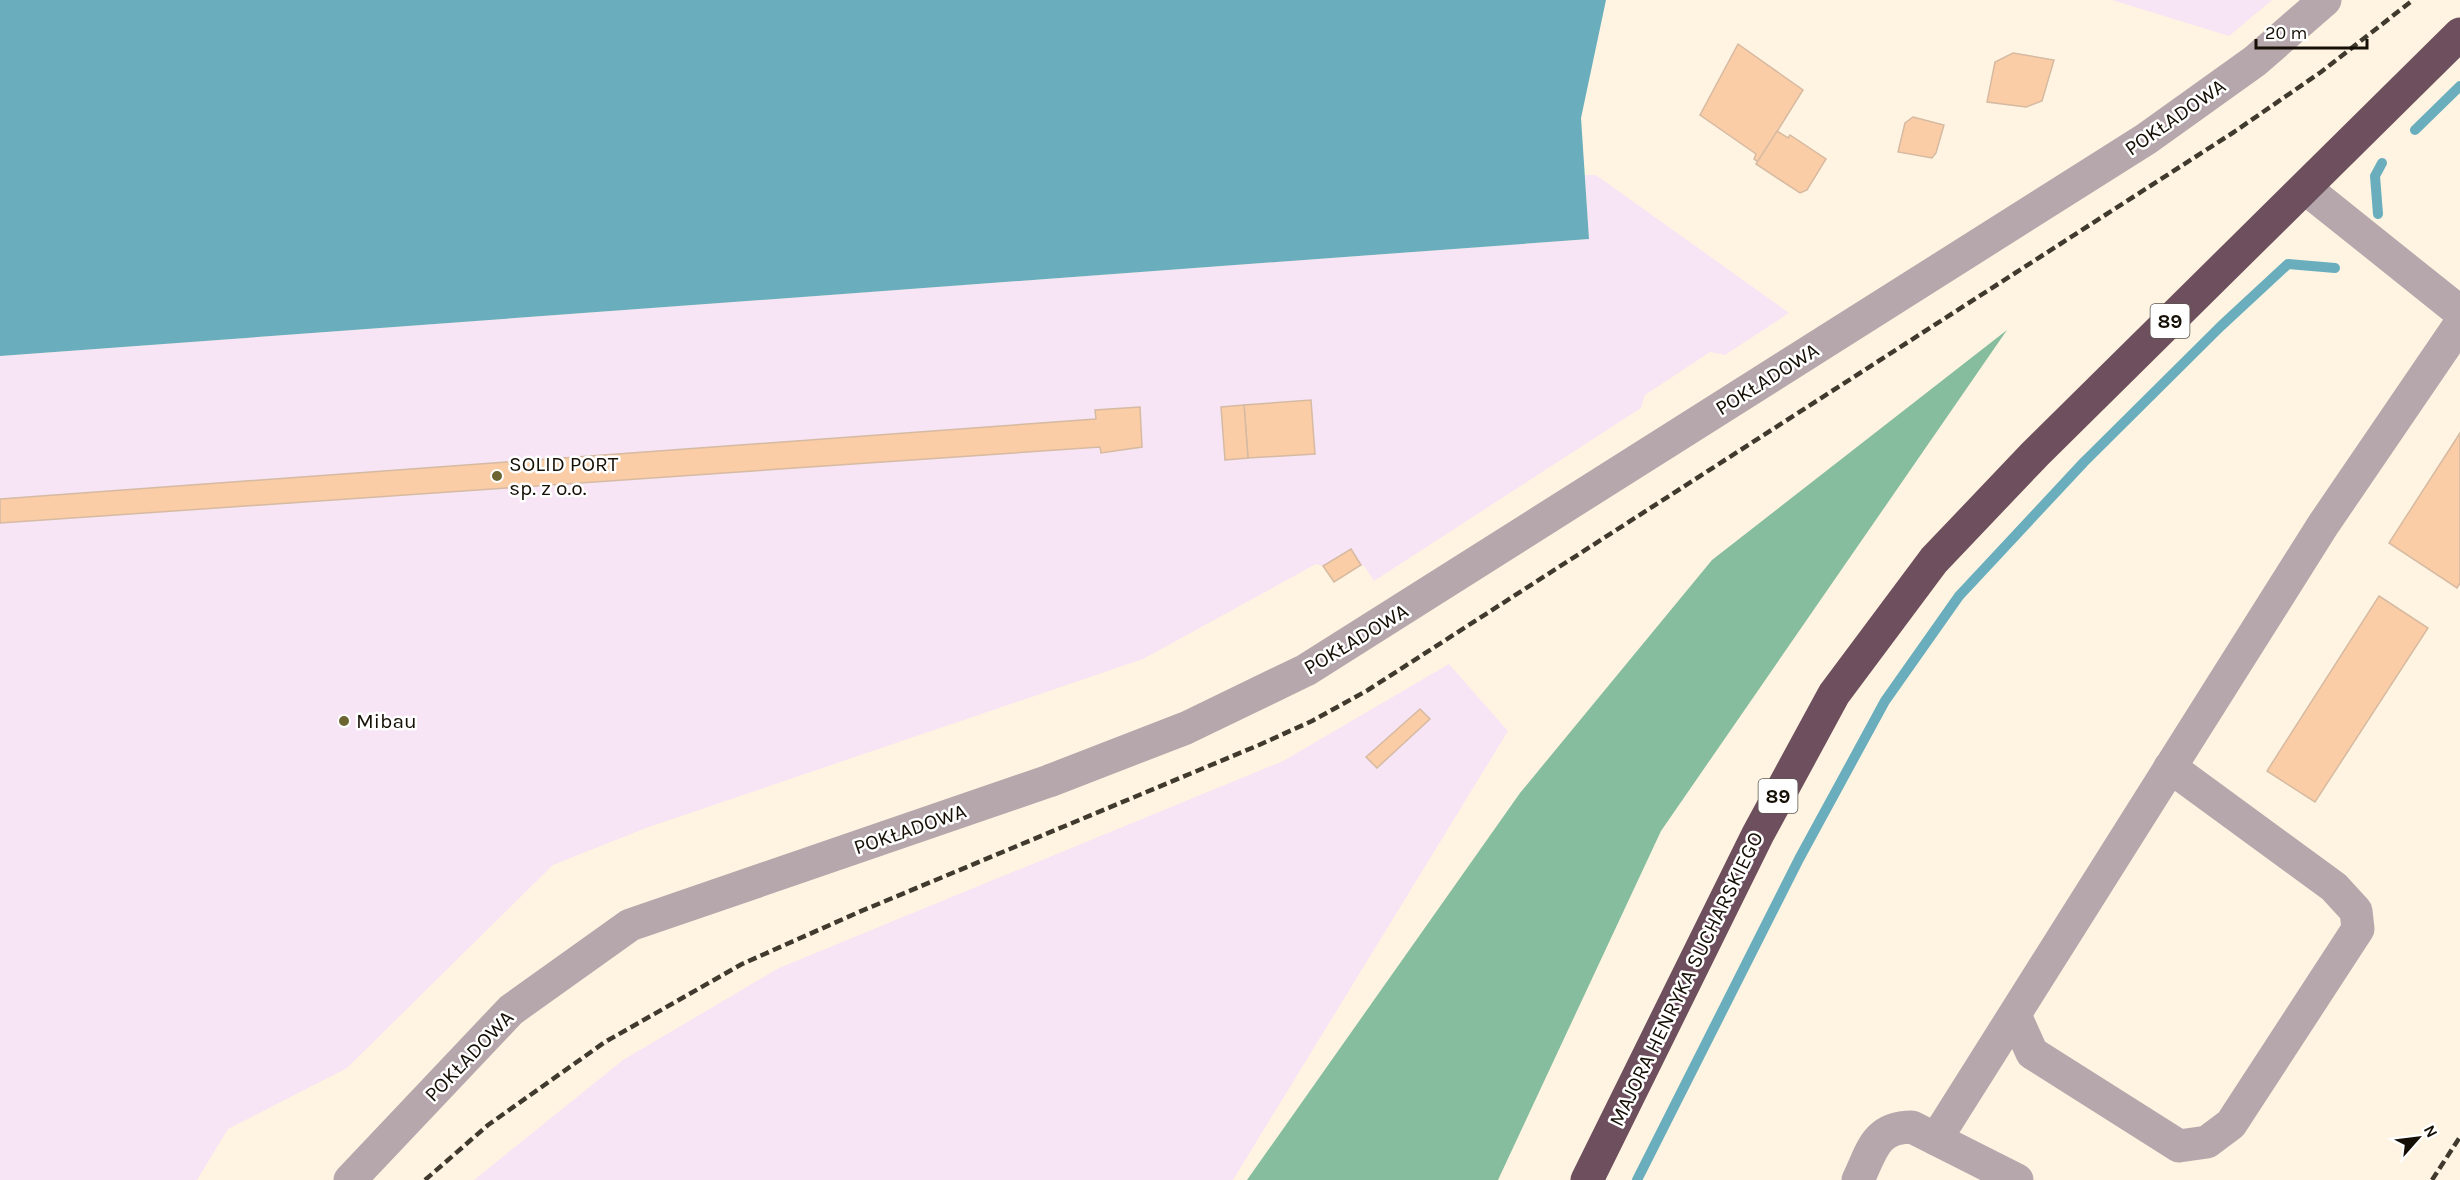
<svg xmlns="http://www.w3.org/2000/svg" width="2460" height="1180" font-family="Karla,sans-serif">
<rect width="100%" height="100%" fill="#fff4e1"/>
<g fill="#f7e4f5">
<path d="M 2112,0 L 2272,0 L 2229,36 Z"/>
<path d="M 1585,175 L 1596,175 L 1789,313 L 1725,355 L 1710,352 L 1645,395 L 1641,408 L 1374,581 L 1365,567 L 1361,565 L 1334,582 L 1323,566 L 1316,564 L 1143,659 L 646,828 L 553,865 L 347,1068 L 228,1129 L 197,1180 L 0,1180 L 0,356 L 1589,239 Z"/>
<path d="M 1449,664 L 1508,731 L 1233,1180 L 474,1180 L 623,1060 L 779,968 L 1283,761 Z"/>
</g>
<path fill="#86bd9f" d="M 2007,330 L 1661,831 L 1498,1180 L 1247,1180 L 1520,793 L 1712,560 Z"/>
<path fill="#6aaebe" d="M 0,0 L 1606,0 L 1581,118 L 1589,239 L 0,356 Z"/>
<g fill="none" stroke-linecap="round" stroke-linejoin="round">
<g stroke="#6aaebe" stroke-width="10">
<path d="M 2415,130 L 2460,86"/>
<path d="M 2378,214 L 2375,176 L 2382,163"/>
<path d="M 1637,1180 L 1799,859 L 1885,701 L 1959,596 L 2084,462 L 2221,326 L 2288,264 L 2335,268"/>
</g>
</g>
<g fill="#facda6" stroke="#d6baa2" stroke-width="1.5">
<path d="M 1738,44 L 1803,90 L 1758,162 L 1754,159 L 1756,154 L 1700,115 Z"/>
<path d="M 2013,53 L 2054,60 L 2042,101 L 2026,107 L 1987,102 L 1995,62 Z"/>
<path d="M 1913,117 L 1944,125 L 1936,153 L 1932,158 L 1898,152 L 1905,123 Z"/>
<path d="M 1777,131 L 1788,138 L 1790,135 L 1826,159 L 1807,190 L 1800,193 L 1756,164 Z"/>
<path d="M 1311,400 L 1315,454 L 1248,458 L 1244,405 Z"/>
<path d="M 1244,405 L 1248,458 L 1225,460 L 1221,407 Z"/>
<path d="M 1140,407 L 1142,447 L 1101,453 L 1100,447 L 0,523 L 0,499 L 1096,419 L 1095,410 Z"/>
<path d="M 2460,433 L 2460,583 L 2457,588 L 2389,543 Z"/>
<path d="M 1351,549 L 1361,565 L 1334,582 L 1323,566 Z"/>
<path d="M 2379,596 L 2428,628 L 2315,802 L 2267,771 Z"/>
<path d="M 1420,709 L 1430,719 L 1377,768 L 1366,757 Z"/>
</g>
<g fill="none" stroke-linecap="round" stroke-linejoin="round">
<g stroke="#b6a7ad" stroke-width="33">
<path d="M 2305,188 L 2460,312"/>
<path d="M 2015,1015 L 2032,1053 L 2179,1146 L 2207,1142 L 2231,1124 L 2358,929 L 2356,911 L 2334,887 L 2170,767"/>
<path d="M 1936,1139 L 2323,525 L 2460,324"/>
<path d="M 350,1180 L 511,1010 L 630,925 L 1049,781 L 1186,728 L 1306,670 L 2146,139 L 2255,61 L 2325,0"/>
<path d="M 1858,1180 C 1872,1151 1875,1127 1912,1127 L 2017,1180"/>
</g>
<path stroke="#6e4f5d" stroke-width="33" d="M 1587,1180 L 1758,834 L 1834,694 L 1934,560 L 2035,454 L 2460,34"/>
<g stroke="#40392d" stroke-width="4.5" stroke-dasharray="9 4.5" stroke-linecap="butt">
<path d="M 425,1180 L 488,1125 L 605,1042 L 742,964 L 859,912 L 1259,745 L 1312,721 L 1368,690 L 2234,132 L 2321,72 L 2413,0"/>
<path d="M 2432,1180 L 2460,1137"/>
</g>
</g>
<g fill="#6c6431" stroke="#fff" stroke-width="2">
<circle cx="497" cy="476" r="6"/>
<circle cx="344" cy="721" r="6"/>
</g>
<g text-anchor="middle" stroke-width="5" stroke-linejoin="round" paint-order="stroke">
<g fill="#fff" stroke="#5b5750" stroke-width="1.5">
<rect x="2150.5" y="304" width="39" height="34" rx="4.5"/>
<rect x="1758.5" y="779" width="39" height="34" rx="4.5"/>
</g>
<g font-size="20" font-weight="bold" fill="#150f05">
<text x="2170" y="328">89</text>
<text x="1778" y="803">89</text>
</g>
<g font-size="21" fill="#150f05" stroke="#fff">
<text transform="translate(2175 117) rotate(-35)" y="7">POKŁADOWA</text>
<text transform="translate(1767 379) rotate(-32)" y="7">POKŁADOWA</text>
<text transform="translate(1356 639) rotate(-31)" y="7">POKŁADOWA</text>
<text transform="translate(910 829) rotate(-19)" y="7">POKŁADOWA</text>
<text transform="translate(1686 979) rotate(-64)" y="7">MAJORA HENRYKA SUCHARSKIEGO</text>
<text transform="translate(469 1056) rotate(-46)" y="7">POKŁADOWA</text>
</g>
<g font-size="21" fill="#150f05" stroke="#fff" text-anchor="start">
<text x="509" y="471">SOLID PORT<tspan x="509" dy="24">sp. z o.o.</tspan></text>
<text x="356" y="728">Mibau</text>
</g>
</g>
<g transform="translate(2418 1138) rotate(62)" stroke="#ffffff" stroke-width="4.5" paint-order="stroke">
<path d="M0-4.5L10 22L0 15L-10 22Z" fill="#150f05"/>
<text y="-9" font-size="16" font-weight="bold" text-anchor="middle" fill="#150f05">N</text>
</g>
<path d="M2256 39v9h111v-9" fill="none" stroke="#150f05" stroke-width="3"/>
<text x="2265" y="39" font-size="18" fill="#150f05" stroke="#ffffff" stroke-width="4.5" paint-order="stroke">20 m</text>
</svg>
